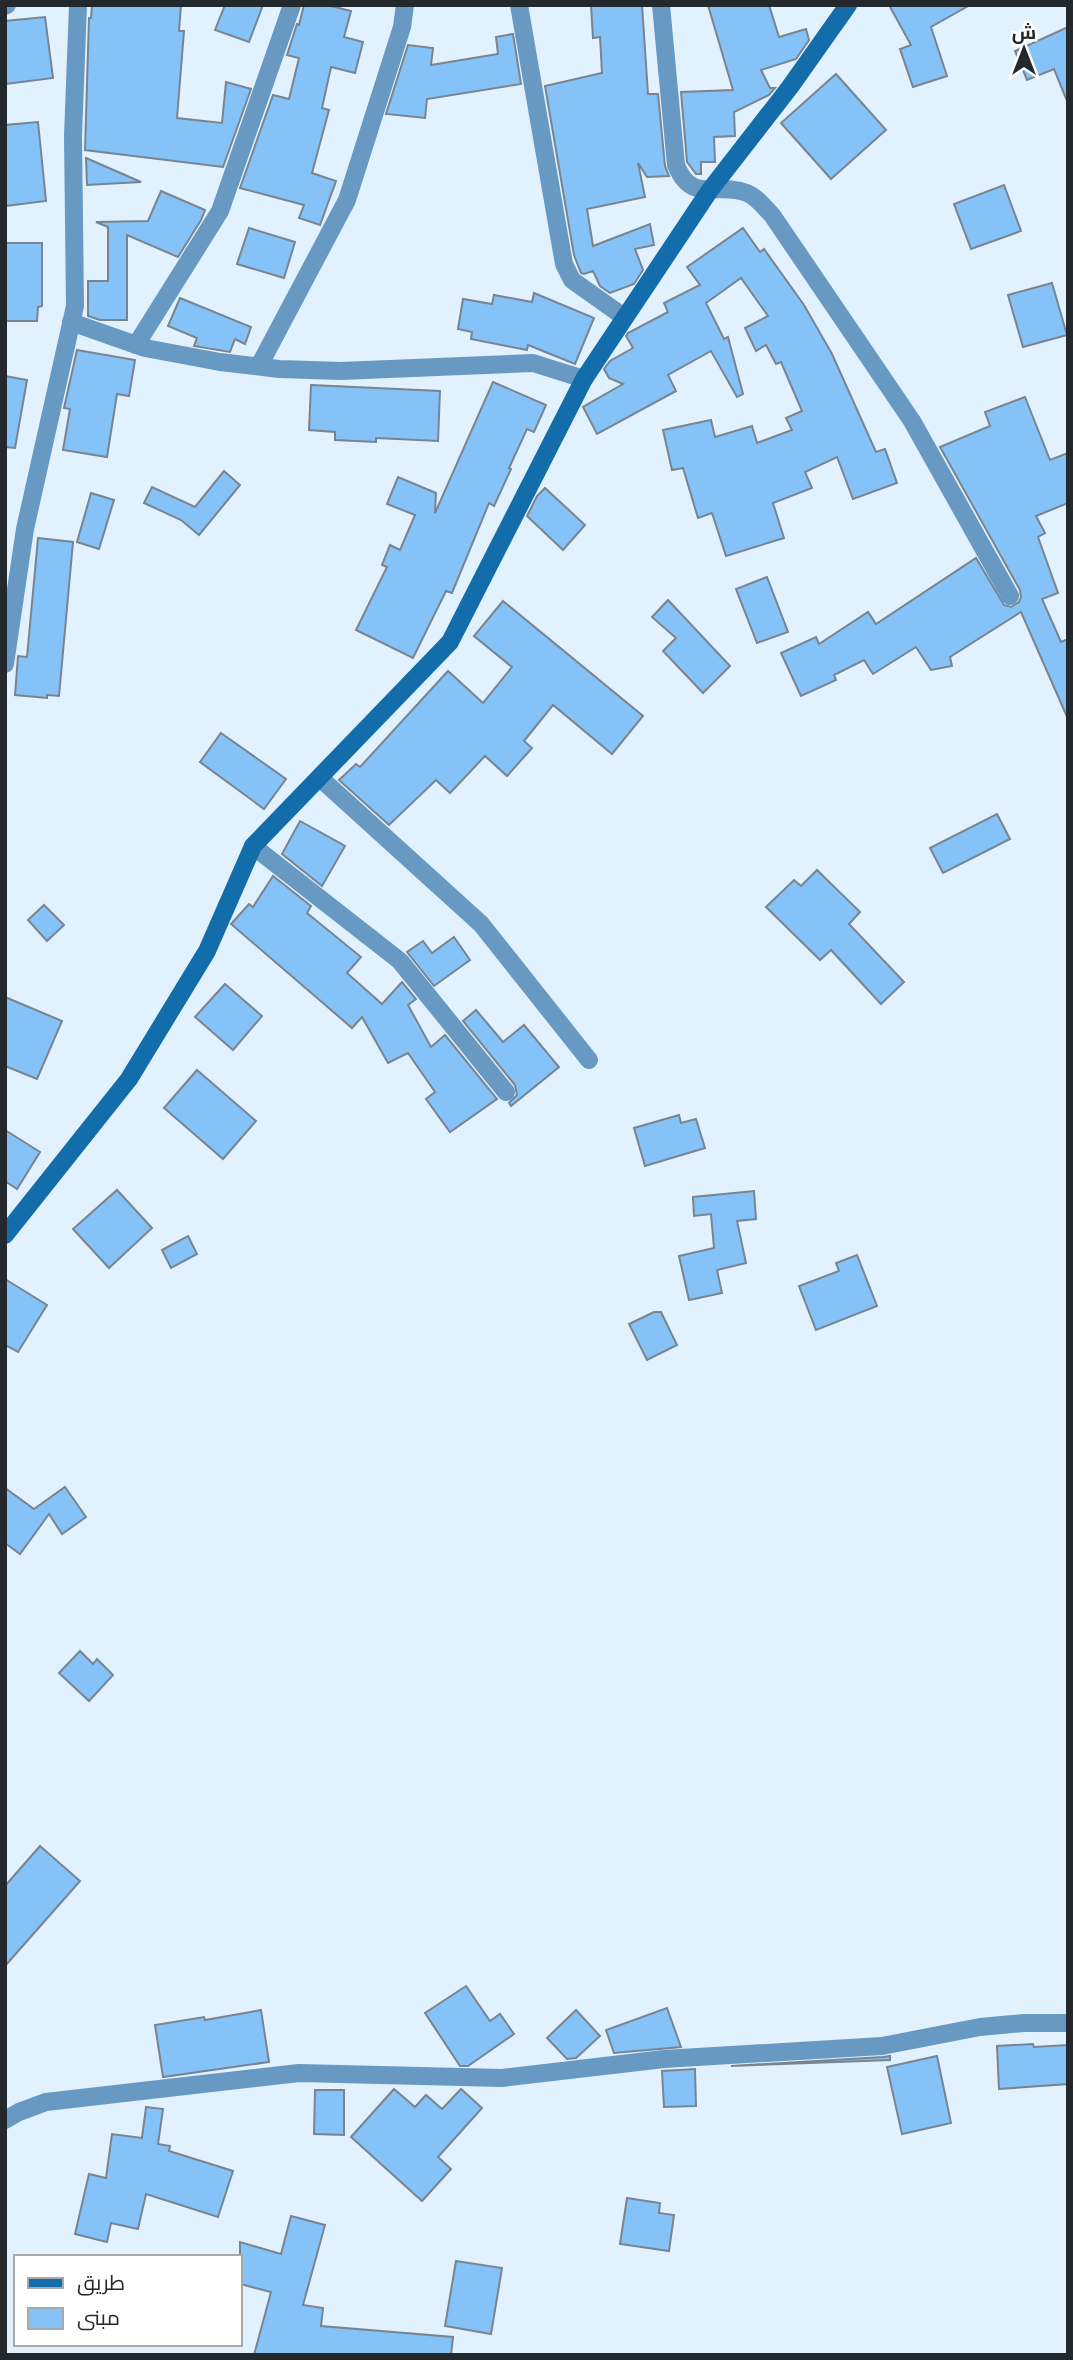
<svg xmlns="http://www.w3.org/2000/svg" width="1073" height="2360" font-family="'IBM Plex Sans',Cairo,sans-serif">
<rect width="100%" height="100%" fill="#e2f1fe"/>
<g fill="#85c2f7" stroke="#788591" stroke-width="2">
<path d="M 92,5 L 181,5 L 179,31 L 184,31 L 177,118 L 222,123 L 226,82 L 251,89 L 223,167 L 85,150 L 89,18 L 91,18 Z"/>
<path d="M 225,5 L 263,5 L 249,42 L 215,30 Z"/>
<path d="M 304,5 L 327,5 L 351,11 L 344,37 L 363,42 L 355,73 L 331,67 L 322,108 L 329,110 L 312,173 L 336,181 L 320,225 L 299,218 L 304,205 L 240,188 L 273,95 L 289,99 L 299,58 L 287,55 L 297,24 L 299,25 Z"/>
<path d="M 591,5 L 642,5 L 648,94 L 658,94 L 665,166 L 669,176 L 647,177 L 638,163 L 645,197 L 587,209 L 593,246 L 650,224 L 654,245 L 635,249 L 643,270 L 634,284 L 610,293 L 600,286 L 593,271 L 584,274 L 581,273 L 574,255 L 545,86 L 602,73 L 600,37 L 593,38 Z"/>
<path d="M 708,5 L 769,5 L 779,37 L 806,29 L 809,40 L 796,59 L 761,70 L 770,88 L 775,88 L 769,95 L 734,112 L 735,136 L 714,137 L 715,162 L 701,162 L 701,174 L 696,174 L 687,162 L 681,92 L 733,90 Z"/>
<path d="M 889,5 L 970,5 L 931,27 L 947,76 L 913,87 L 900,49 L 911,45 Z"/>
<path d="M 45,17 L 53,78 L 5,84 L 5,21 Z"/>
<path d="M 1068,27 L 1068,100 L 1067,101 L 1054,69 L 1027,80 L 1015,51 Z"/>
<path d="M 513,34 L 521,84 L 427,99 L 425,118 L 386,114 L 408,45 L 433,48 L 431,65 L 498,54 L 496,37 Z"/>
<path d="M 836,74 L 886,130 L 831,179 L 781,123 Z"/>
<path d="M 38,122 L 46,201 L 5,206 L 5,125 Z"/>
<path d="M 86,158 L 141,182 L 87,185 Z"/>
<path d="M 1004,185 L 1021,231 L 971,249 L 954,204 Z"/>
<path d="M 161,191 L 205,210 L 201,220 L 178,257 L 127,235 L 127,320 L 100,320 L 88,316 L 88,281 L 108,281 L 108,227 L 96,222 L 148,221 Z"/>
<path d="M 249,228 L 295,242 L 284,278 L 237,264 Z"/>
<path d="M 743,228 L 760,252 L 764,249 L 804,305 L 832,354 L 876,452 L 885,449 L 897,483 L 853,499 L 837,457 L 805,472 L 812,488 L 773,503 L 784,538 L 726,556 L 712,513 L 698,518 L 683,468 L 672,470 L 663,430 L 711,420 L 715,437 L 752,426 L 757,443 L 792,430 L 786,418 L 802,411 L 781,362 L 776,364 L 766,345 L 756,351 L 745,328 L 768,316 L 741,278 L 706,303 L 724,339 L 728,337 L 743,394 L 737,397 L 711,351 L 668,375 L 676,391 L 597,434 L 583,407 L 623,384 L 609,378 L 604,369 L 610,361 L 633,348 L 626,336 L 628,333 L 668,312 L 664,303 L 700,285 L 687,267 Z"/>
<path d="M 5,243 L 42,243 L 42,306 L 38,307 L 37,321 L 6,321 Z"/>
<path d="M 1052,283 L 1067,335 L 1023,347 L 1008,295 Z"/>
<path d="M 534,293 L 594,318 L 575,364 L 528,345 L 527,350 L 471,339 L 472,332 L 458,329 L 463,299 L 492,304 L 494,295 L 532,302 Z"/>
<path d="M 180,298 L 251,327 L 245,344 L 235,339 L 230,352 L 194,346 L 197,338 L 168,326 Z"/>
<path d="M 77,350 L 135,360 L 129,396 L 117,394 L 107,457 L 63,450 L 70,409 L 64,408 Z"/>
<path d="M 5,376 L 27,380 L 15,448 L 5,447 Z"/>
<path d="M 493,382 L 546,405 L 534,432 L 527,429 L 509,468 L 511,469 L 494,506 L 489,503 L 452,593 L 446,591 L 413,658 L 356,630 L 387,567 L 382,565 L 390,545 L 400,550 L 415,515 L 387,504 L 398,477 L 436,493 L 435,513 Z"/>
<path d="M 311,385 L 440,391 L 438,441 L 376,438 L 376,442 L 335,440 L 335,432 L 309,430 Z"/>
<path d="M 1025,397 L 1050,460 L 1068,453 L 1068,503 L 1036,516 L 1045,533 L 1038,537 L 1058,593 L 1042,599 L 1061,642 L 1068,639 L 1068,719 L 1021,612 L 950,657 L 952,666 L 931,670 L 916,647 L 873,674 L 864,660 L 834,675 L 836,680 L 801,696 L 781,653 L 816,637 L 819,644 L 868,612 L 876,624 L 976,558 L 1004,605 L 1011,607 L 1019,602 L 1021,597 L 1020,590 L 940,447 L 990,426 L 985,412 Z"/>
<path d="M 224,471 L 240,485 L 199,535 L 181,520 L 144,503 L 152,487 L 195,507 Z"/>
<path d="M 545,488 L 585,525 L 563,550 L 527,516 L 537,496 Z"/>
<path d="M 91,493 L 114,500 L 99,549 L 77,542 Z"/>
<path d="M 38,538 L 73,542 L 59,696 L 47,695 L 47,698 L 15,695 L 18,656 L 27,657 Z"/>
<path d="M 767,577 L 788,632 L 757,643 L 736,589 Z"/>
<path d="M 668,600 L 730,666 L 703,693 L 663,651 L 676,638 L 652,617 Z"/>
<path d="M 503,601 L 643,716 L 612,754 L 553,705 L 524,741 L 532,748 L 507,776 L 485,756 L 450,793 L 436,780 L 389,825 L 339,780 L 356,764 L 360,767 L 448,671 L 483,703 L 512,667 L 474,636 Z"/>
<path d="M 221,733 L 286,779 L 264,809 L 200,762 Z"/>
<path d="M 997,814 L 1010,839 L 943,873 L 930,848 Z"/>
<path d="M 300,821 L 345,846 L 322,886 L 282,854 Z"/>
<path d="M 817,870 L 860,912 L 849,924 L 904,982 L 881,1004 L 831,950 L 820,960 L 766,907 L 794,880 L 801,886 Z"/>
<path d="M 273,876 L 311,906 L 307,913 L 361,957 L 347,973 L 382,1004 L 402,982 L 416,999 L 408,1005 L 431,1047 L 445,1035 L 497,1099 L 450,1132 L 426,1099 L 435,1092 L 408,1053 L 388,1063 L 362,1017 L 352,1028 L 231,924 L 249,904 L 253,907 Z"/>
<path d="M 44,905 L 64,925 L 47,941 L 28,920 Z"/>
<path d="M 454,937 L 470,960 L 434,986 L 407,952 L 423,941 L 432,953 Z"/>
<path d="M 225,984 L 262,1016 L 233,1050 L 195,1017 Z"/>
<path d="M 5,997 L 62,1021 L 37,1079 L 5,1066 Z"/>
<path d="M 476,1010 L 503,1042 L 524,1025 L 559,1067 L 511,1106 L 509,1103 L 517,1095 L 515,1085 L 463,1021 Z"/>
<path d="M 197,1070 L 256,1121 L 223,1159 L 164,1108 Z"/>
<path d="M 679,1115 L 681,1123 L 696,1119 L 705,1148 L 645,1166 L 634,1128 Z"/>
<path d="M 5,1130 L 40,1152 L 17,1189 L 5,1181 Z"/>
<path d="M 117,1190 L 152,1228 L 109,1268 L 73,1229 Z"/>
<path d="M 754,1191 L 756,1219 L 737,1221 L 746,1263 L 717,1270 L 722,1293 L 689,1300 L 679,1256 L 714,1248 L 711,1214 L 694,1216 L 693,1197 Z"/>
<path d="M 188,1236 L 197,1254 L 171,1268 L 162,1250 Z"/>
<path d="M 857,1255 L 877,1306 L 816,1330 L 799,1286 L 839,1271 L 836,1263 Z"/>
<path d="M 5,1279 L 47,1305 L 18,1352 L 5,1345 Z"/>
<path d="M 654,1312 L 661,1312 L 677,1345 L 647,1360 L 629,1324 Z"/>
<path d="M 65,1487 L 86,1517 L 62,1534 L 49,1514 L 20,1554 L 5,1543 L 5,1488 L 34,1509 Z"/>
<path d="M 80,1651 L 93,1664 L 97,1659 L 113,1675 L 89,1701 L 59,1673 Z"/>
<path d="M 40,1846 L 80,1881 L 5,1966 L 5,1886 Z"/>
<path d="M 466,1986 L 490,2021 L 500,2014 L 514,2034 L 468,2066 L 460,2066 L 425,2013 Z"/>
<path d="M 667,2008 L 681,2047 L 614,2053 L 606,2030 Z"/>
<path d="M 261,2010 L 269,2062 L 163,2077 L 155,2025 L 204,2017 L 205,2020 Z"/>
<path d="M 576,2010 L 600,2036 L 576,2058 L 567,2059 L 547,2038 Z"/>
<path d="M 1033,2044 L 1034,2047 L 1068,2045 L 1068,2084 L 999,2089 L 997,2046 Z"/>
<path d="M 890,2056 L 890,2060 L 731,2066 L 883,2057 Z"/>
<path d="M 937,2056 L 951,2123 L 902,2134 L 887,2067 Z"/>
<path d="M 695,2069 L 696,2106 L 664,2107 L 662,2071 Z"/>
<path d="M 394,2089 L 415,2107 L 426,2095 L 442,2109 L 461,2089 L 482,2108 L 438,2157 L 451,2169 L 422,2201 L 351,2137 Z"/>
<path d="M 315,2090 L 344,2090 L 344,2135 L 314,2134 Z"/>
<path d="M 146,2107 L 163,2109 L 158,2144 L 170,2146 L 169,2151 L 233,2171 L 218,2217 L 146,2194 L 138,2229 L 111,2223 L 107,2242 L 75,2234 L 89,2174 L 106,2178 L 112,2134 L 142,2138 Z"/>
<path d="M 627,2198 L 660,2203 L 659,2213 L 674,2215 L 669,2251 L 620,2244 Z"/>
<path d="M 291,2216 L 325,2225 L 303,2305 L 323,2308 L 321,2326 L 453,2337 L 451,2355 L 254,2355 L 271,2292 L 240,2284 L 240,2242 L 281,2254 Z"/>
<path d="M 456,2261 L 502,2268 L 491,2334 L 445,2326 Z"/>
</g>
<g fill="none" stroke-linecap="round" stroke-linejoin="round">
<g stroke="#6899c3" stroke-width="18">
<path d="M 519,5 L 564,264 L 572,280 L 624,317"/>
<path d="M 661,5 L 676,165 C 692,205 717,181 747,193 C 757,197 764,207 772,215 L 912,421 L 1010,596"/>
<path d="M 5,6 L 7,5"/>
<path d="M 71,322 L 145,348 L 220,362 L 279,369 L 341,371 L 533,363 L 584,379"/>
<path d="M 136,345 L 220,211 L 292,5"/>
<path d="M 259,366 L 347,200 L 402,27 L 405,5"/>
<path d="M 320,778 L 481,924 L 589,1060"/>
<path d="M 253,846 L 400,961 L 506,1092"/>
<path d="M 5,2120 L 19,2112 L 46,2102 L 299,2073 L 502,2078 L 664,2059 L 882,2046 L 980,2027 L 1024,2023 L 1068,2023"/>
</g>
<path stroke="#6899c3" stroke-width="18" d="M 5,664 L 25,529 L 75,306 L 73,136 L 78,5"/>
<path stroke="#146dab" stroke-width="18" d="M 5,1235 L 129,1079 L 207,951 L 253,846 L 450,642 L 584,379 L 710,190 L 790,87 L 848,5"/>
</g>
<rect width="1073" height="2360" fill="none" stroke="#23282d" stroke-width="14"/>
<rect x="14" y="2255" width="228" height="91" fill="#ffffff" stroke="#a7a9ab" stroke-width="2"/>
<rect x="28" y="2278" width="35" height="10" fill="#146dab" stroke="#a7a9ab" stroke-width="2"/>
<text x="77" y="2290" font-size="21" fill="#23282d">طريق</text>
<rect x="28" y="2308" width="35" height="21" fill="#85c2f7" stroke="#a7a9ab" stroke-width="2"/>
<text x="77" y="2325" font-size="21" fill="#23282d">مبنى</text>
<g transform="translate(1024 49)" stroke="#ffffff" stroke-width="5" paint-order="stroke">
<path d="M0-5L12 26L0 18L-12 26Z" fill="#23282d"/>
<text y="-10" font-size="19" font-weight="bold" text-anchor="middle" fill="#23282d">ش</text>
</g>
</svg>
